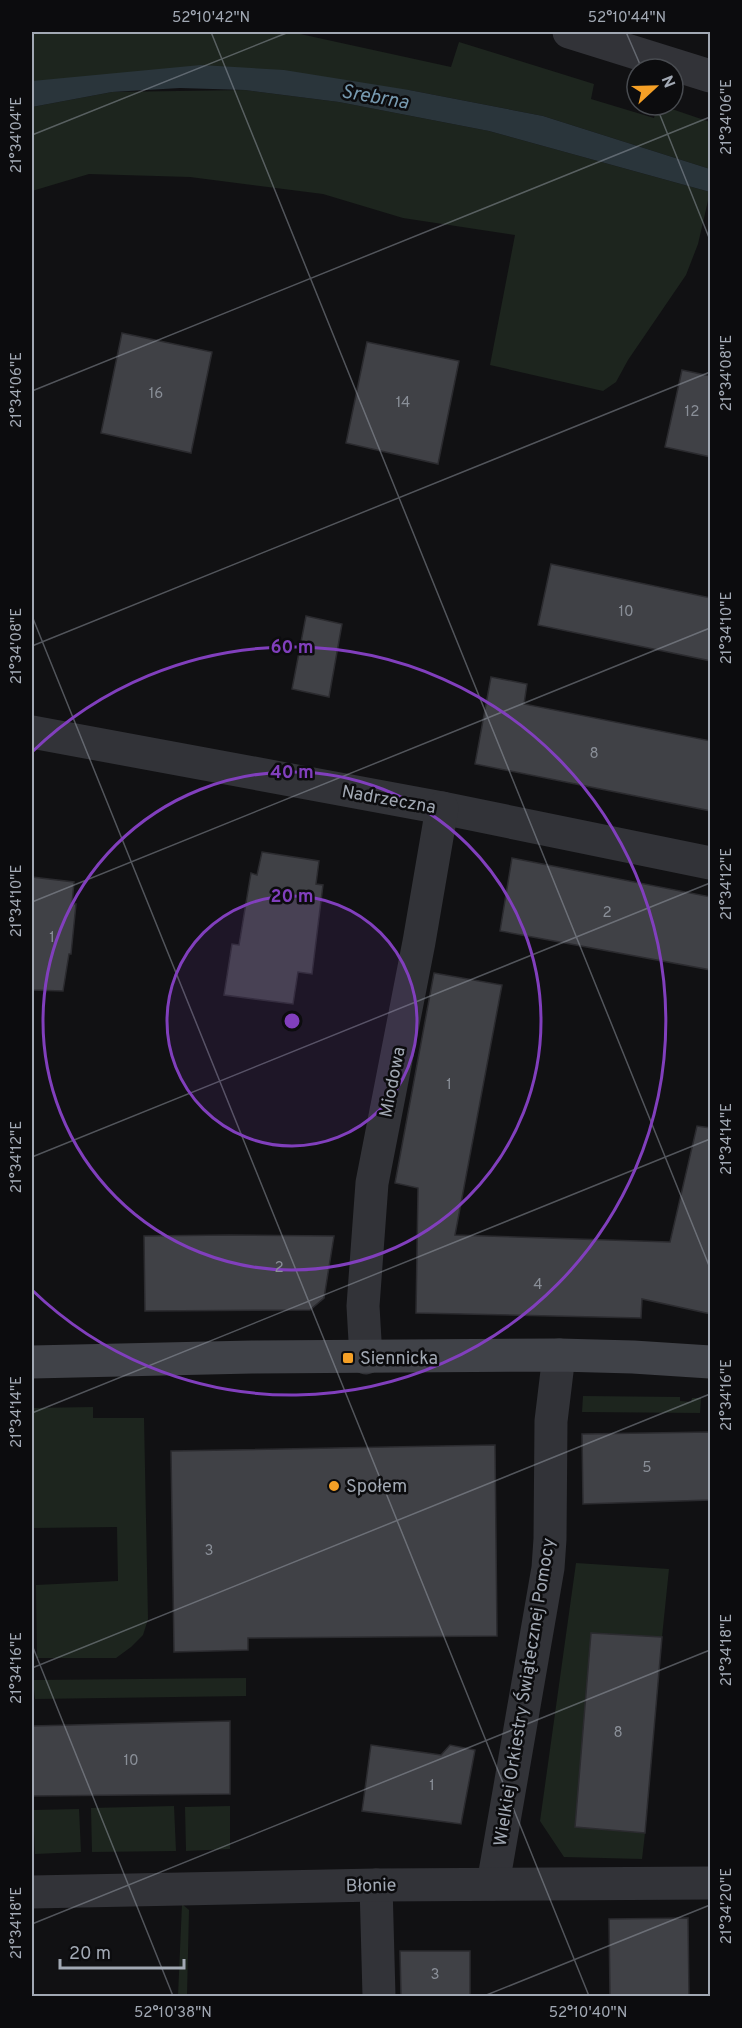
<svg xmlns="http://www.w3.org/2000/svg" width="742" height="2028" font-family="Overpass,sans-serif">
<rect width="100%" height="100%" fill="#111113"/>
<g fill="#1d251e">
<path d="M 32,32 L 291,32 L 451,67 L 459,42 L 594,84 L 591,99 L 654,118 L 657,105 L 660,105 L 710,122 L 710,169 L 543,116 L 409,90 L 32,82 Z"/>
<path d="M 245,90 L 339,102 L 489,131 L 710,192 L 698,244 L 686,275 L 628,360 L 616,382 L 603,391 L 490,365 L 515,235 L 403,218 L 323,194 L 190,177 L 89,174 L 32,191 L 32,107 L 112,92 Z"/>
<path d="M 583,1396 L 680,1397 L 680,1401 L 691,1402 L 692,1398 L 701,1398 L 700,1413 L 582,1412 Z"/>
<path d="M 93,1407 L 93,1418 L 144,1418 L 148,1619 L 143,1635 L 131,1647 L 116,1658 L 37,1658 L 36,1585 L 118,1581 L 117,1527 L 33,1528 L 32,1501 L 32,1408 Z"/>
<path d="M 576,1563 L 669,1569 L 662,1637 L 591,1633 L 575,1827 L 645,1833 L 642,1859 L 564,1857 L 540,1821 Z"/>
<path d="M 246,1678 L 246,1696 L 35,1699 L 33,1680 Z"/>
<path d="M 174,1806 L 176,1851 L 92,1852 L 91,1808 Z"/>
<path d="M 230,1806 L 230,1849 L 186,1851 L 185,1807 Z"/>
<path d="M 79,1809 L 81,1852 L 35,1854 L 33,1810 Z"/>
<path d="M 182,1904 L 189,1910 L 187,1996 L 178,1996 Z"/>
</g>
<path fill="#2a353b" d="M 201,65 L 284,70 L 409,90 L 543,116 L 710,169 L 710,192 L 489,131 L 339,102 L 245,90 L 180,88 L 112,92 L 32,107 L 32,81 Z"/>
<g fill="#404146" stroke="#2b2b2f" stroke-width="1.5">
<path d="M 122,333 L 212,352 L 191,453 L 101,433 Z"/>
<path d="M 367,342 L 459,361 L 438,464 L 346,443 Z"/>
<path d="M 682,370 L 711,376 L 711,457 L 665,447 Z"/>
<path d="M 551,564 L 711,598 L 711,661 L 538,625 Z"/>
<path d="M 306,616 L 342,624 L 329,697 L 292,689 Z"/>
<path d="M 491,677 L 527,684 L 524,704 L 711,741 L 711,811 L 475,764 Z"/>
<path d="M 262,852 L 319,861 L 316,884 L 323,885 L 312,974 L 298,972 L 293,1004 L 224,995 L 232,944 L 239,945 L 251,873 L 257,875 Z"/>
<path d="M 512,858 L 711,897 L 711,970 L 500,931 Z"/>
<path d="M 32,877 L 74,882 L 72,904 L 76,904 L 71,954 L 69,954 L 63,991 L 32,990 Z"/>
<path d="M 434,973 L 502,985 L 455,1235 L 670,1242 L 697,1126 L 711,1128 L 711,1314 L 642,1299 L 641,1318 L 416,1313 L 418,1188 L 395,1183 Z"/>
<path d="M 229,1235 L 334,1236 L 324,1298 L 310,1310 L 145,1311 L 144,1236 Z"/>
<path d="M 711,1432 L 711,1500 L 583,1504 L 582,1434 Z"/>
<path d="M 495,1445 L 497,1636 L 248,1638 L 248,1650 L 174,1652 L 171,1451 Z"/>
<path d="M 591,1633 L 662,1637 L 645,1833 L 575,1827 Z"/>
<path d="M 230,1721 L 230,1794 L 33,1796 L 32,1726 Z"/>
<path d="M 371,1745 L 441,1755 L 450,1745 L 475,1750 L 461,1824 L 362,1811 Z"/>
<path d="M 688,1918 L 689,1996 L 610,1996 L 609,1919 Z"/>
<path d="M 400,1951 L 470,1951 L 470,1996 L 401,1996 Z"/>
</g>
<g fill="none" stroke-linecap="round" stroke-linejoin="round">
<g stroke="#323338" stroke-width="33">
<path d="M 569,32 L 710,76"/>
<path d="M 32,732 L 442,808 L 710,863"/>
<path d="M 366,1358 L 363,1306 L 372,1183 L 419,942 L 442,808"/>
<path d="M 493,1884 L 548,1568 L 550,1539 L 551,1421 L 559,1355"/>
<path d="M 376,1885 L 379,1996"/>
<path d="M 32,1892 L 376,1885 L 710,1883"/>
</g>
<path stroke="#404248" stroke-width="33" d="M 32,1362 L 252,1357 L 559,1355 L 633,1357 L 710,1362"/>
</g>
<path fill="none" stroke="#a2a9b4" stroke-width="1.5" stroke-opacity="0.45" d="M 211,32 L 710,1268M 626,32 L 642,69M 656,105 L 710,240M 32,135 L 289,32M 32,391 L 710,117M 32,616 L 589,1996M 32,646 L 710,372M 32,902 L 710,628M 32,1157 L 710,883M 32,1413 L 710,1139M 32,1645 L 173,1996M 32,1668 L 710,1394M 32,1924 L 710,1650M 484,1996 L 710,1905"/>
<circle cx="292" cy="1021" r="125" fill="#813fbd" fill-opacity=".12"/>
<g fill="none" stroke="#813fbd" stroke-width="3">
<circle cx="292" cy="1021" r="125"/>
<circle cx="292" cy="1021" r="249"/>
<path d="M32 752A374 374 0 1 1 32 1290"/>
</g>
<g fill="#f5a026" stroke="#0c0c0e" stroke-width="2">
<rect x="342" y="1352" width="12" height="12" rx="3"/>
<circle cx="334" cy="1486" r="6"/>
</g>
<g text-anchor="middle" stroke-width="5" stroke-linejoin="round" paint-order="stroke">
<g font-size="15" fill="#8a8f98">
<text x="156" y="398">16</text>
<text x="403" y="407">14</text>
<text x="692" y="416">12</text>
<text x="626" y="616">10</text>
<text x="594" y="758">8</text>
<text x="607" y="917">2</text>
<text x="52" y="942">1</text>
<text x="449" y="1089">1</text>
<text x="279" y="1272">2</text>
<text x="538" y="1289">4</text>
<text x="647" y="1472">5</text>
<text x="209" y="1555">3</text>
<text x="618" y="1737">8</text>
<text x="131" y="1765">10</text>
<text x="432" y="1790">1</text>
<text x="435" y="1979">3</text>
</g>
<g font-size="18" fill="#a2a9b4" stroke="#0c0c0e">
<text transform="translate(389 799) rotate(10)" y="6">Nadrzeczna</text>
<text transform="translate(392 1082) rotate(-79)" y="6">Miodowa</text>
<text transform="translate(524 1692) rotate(-81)" y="6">Wielkiej Orkiestry Świątecznej Pomocy</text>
<text transform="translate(371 1885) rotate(-1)" y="6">Błonie</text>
</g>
<g font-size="18" fill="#a2a9b4" stroke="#0c0c0e" text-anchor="start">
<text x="360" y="1364">Siennicka</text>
<text x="346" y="1492">Społem</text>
</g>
<g font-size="20" font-style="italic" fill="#779ab0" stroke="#0c0c0e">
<text transform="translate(375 96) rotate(10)" y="7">Srebrna</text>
</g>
</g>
<circle cx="292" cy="1021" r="9" fill="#813fbd" stroke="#0c0c0e" stroke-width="3"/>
<g font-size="18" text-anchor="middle" font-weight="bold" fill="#813fbd" stroke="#0c0c0e" stroke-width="5" stroke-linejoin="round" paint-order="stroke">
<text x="292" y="653">60 m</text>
<text x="292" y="778">40 m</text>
<text x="292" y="902">20 m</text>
</g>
<rect width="742" height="2028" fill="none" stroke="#0c0c0e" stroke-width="66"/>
<g transform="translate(655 87) rotate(68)"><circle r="28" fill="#0c0c0e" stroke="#484b50" stroke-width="1.5"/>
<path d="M0-4.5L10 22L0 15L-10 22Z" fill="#f5a026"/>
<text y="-9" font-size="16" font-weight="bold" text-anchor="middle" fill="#a2a9b4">N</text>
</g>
<path d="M60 1959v9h124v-9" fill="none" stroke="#a2a9b4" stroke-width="3"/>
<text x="69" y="1959" font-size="18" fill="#a2a9b4" stroke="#0c0c0e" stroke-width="4.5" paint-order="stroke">20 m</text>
<rect x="33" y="33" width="676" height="1962" fill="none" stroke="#a2a9b4" stroke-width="2"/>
<g font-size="15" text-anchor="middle" fill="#a2a9b4">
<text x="211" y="22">52°10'42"N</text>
<text x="627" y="22">52°10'44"N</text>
<text transform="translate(726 117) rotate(-90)" y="5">21°34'06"E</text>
<text transform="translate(16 135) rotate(-90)" y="5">21°34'04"E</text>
<text transform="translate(726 373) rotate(-90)" y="5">21°34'08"E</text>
<text transform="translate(16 390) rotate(-90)" y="5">21°34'06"E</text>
<text transform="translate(726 628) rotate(-90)" y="5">21°34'10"E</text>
<text transform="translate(16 646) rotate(-90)" y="5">21°34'08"E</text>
<text transform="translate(726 884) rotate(-90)" y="5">21°34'12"E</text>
<text transform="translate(16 901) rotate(-90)" y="5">21°34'10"E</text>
<text transform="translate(726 1139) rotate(-90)" y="5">21°34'14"E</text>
<text transform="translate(16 1157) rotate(-90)" y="5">21°34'12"E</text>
<text transform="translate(726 1395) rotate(-90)" y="5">21°34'16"E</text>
<text transform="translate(16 1412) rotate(-90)" y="5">21°34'14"E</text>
<text transform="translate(726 1650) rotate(-90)" y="5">21°34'18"E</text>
<text transform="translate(16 1668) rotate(-90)" y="5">21°34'16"E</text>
<text transform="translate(726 1906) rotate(-90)" y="5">21°34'20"E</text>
<text transform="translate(16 1923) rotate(-90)" y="5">21°34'18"E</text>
<text x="173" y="2017">52°10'38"N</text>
<text x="588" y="2017">52°10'40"N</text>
</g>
</svg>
